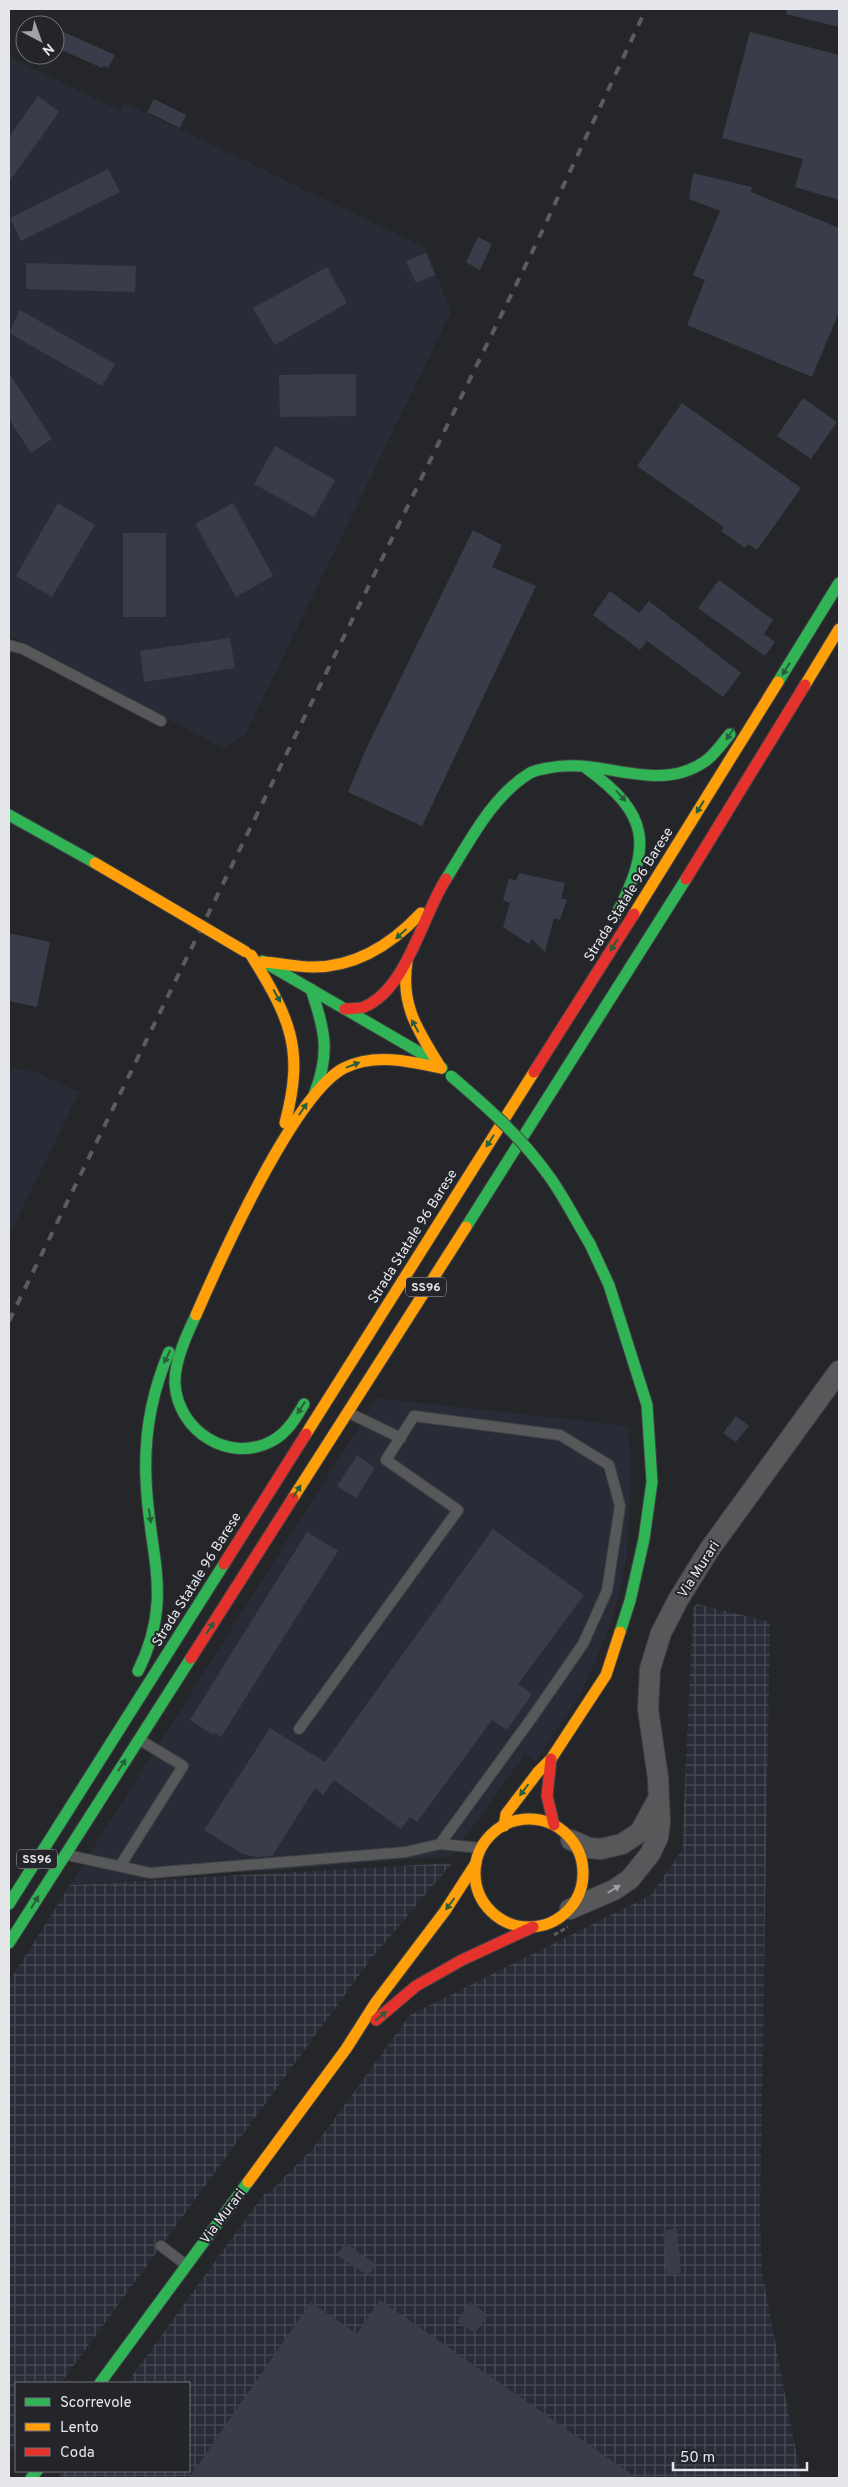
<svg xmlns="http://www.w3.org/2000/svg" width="848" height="2487" font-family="Overpass,sans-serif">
<defs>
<pattern id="industrial-grid" width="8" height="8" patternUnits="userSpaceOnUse" patternTransform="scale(1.25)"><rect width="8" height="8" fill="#292c37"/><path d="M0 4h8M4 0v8" fill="none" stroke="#484b54"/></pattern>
</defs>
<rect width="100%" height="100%" fill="#252629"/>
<g fill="#292c37">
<path d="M 9,57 L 121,111 L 125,103 L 426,248 L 451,312 L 245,735 L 223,748 L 9,635 Z"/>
<path d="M 9,1067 L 38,1073 L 79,1092 L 9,1236 Z"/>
<path d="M 377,1398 L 628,1426 L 631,1474 L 627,1556 L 620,1591 L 609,1628 L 581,1693 L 535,1762 L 525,1754 L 452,1856 L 257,1872 L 256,1869 L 70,1885 Z"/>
</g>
<g fill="url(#industrial-grid)">
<path d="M 697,1604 L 770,1622 L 760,2216 L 762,2273 L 801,2478 L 58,2478 L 64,2471 L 189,2471 L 189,2383 L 127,2383 L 264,2194 L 270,2192 L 314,2147 L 410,2015 L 651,1895 L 682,1850 L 693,1608 Z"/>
<path d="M 452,1863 L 371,1959 L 61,2383 L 16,2383 L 16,2444 L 9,2455 L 9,1982 L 70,1885 Z"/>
</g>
<g fill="#3a3d49">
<path d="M 787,9 L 839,9 L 839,27 L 786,14 Z"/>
<path d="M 55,28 L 115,55 L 108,68 L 103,66 L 102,68 L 55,47 Z"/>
<path d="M 750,32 L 839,55 L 839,200 L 795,187 L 803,159 L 722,138 Z"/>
<path d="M 38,96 L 59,112 L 9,182 L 9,137 Z"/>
<path d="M 154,99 L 186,115 L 180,128 L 147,112 Z"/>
<path d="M 108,169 L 120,192 L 21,241 L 10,218 Z"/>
<path d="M 693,173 L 752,187 L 751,192 L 839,228 L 839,312 L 812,377 L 687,325 L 705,280 L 693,275 L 720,211 L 689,199 Z"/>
<path d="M 478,237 L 492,244 L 480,270 L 466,262 Z"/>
<path d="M 426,253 L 435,275 L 416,283 L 406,261 Z"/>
<path d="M 26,263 L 136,266 L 135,292 L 26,289 Z"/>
<path d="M 327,267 L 347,303 L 275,345 L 253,308 Z"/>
<path d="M 20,310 L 115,364 L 102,386 L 9,333 Z"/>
<path d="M 9,373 L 52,439 L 31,453 L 9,419 Z"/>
<path d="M 356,374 L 356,416 L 280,417 L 279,375 Z"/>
<path d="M 803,398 L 837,422 L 811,459 L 777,436 Z"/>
<path d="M 682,403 L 801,488 L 757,550 L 748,544 L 745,548 L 721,531 L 724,527 L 637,466 Z"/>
<path d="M 275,446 L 335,480 L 314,517 L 254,484 Z"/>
<path d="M 58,503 L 95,525 L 52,597 L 16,576 Z"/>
<path d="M 233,503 L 273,576 L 236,597 L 195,524 Z"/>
<path d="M 473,530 L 502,545 L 492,567 L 536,586 L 422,826 L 348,792 L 366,749 Z"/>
<rect x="123" y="533" width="43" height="84"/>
<path d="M 719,580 L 773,620 L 764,634 L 775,642 L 765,656 L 698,608 Z"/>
<path d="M 610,591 L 639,613 L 649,601 L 741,673 L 723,697 L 647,641 L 640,650 L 593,615 Z"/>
<path d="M 230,638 L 235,668 L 144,682 L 140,651 Z"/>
<path d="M 519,873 L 565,883 L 561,898 L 567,900 L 560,920 L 554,918 L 545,952 L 532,939 L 529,944 L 503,927 L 510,903 L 503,900 L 509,878 L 516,881 Z"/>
<path d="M 9,933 L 50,942 L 37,1007 L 9,1001 Z"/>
<path d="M 736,1416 L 749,1426 L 736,1442 L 723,1433 Z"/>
<path d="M 357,1455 L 375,1468 L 356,1498 L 337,1486 Z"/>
<path d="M 493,1529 L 584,1595 L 518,1684 L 532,1694 L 507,1730 L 492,1720 L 417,1822 L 410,1817 L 401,1829 L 334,1780 L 323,1795 L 315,1788 L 272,1856 L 256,1857 L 243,1854 L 204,1830 L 270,1728 L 325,1762 Z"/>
<path d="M 307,1532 L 338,1551 L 221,1737 L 214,1733 L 213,1735 L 190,1720 Z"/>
<path d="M 677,2229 L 681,2273 L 667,2274 L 663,2230 Z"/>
<path d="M 345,2243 L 376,2264 L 368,2276 L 337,2255 Z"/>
<path d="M 380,2300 L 458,2354 L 637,2478 L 189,2478 L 311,2302 L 357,2334 Z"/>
<path d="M 470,2302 L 488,2315 L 475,2333 L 457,2321 Z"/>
</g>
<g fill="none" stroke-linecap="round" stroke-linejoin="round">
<defs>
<g id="lane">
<path d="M 9,645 L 23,649 L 161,721"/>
<path d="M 349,1413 L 401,1438"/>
<path d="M 299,1729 L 458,1510 L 386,1460 L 414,1416 L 560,1435 L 609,1465 L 620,1506 L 607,1591 L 583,1644 L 531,1719 L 440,1844 L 481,1848"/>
<path d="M 67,1855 L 150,1873 L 406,1852 L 440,1844"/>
<path d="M 120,1866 L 183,1766 L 140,1740"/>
<path d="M 161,2246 L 185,2264"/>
</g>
<g id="street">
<path d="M 571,1840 L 589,1848 L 601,1849 L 622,1844 L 640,1832 L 658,1799"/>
<path d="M 570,1909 L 614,1890 L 630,1879 L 650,1854 L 658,1837 L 660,1822 L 658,1778 L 648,1709 L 650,1669 L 661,1633 L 678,1600 L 709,1550 L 839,1371"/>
</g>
<g id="fast">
<path d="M 778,682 L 839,583"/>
<path d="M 586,768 C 651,815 652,846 616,915"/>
<path d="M 9,815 L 95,863"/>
<path d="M 446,879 C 470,841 492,796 530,773 C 535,770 542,769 548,768 C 600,756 656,795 704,762 C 714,756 722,743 730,734"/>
<path d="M 262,961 L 419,1052 L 442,1068"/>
<path d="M 311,989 C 324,1029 331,1051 315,1092"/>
<path d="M 466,1227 L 686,879"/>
<path d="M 590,1244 L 609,1285 L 647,1405 L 652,1482 L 644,1539 L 630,1601 L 620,1632"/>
<path d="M 196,1315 C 187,1334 174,1362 175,1384 C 178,1431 229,1464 272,1441 C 287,1433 296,1418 304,1404"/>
<path d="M 138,1671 C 175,1597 148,1553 146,1478 C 144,1434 152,1392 169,1352"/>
<path d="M 9,1904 L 224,1564"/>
<path d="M 9,1943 L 191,1658"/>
<path d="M 100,2383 L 248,2182"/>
<path d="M 31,2478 L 37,2471"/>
</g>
<g id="slow">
<path d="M 805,685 L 839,629"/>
<path d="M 634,914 L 778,682"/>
<path d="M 251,955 C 290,1018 305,1049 285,1123"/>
<path d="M 263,962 C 280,963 296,967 313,967 C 357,967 392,944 421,913"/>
<path d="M 407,962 C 400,1006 419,1032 441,1068"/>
<path d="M 196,1315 C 220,1260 294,1094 344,1068 C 374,1053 409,1061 441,1068"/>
<path d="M 306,1434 L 534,1072"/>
<path d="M 293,1498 L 466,1227"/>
<circle cx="529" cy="1873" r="54"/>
<path d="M 504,1826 L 506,1814 L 538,1772 L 551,1759 L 606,1675 L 620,1632"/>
<path d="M 248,2182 L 346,2049 L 376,2002 L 445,1911 L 476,1863"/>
</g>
<g id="jam">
<path d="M 686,879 L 805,685"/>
<path d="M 345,1009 C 351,1008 359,1009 364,1007 C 407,989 422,916 446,879"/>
<path d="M 534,1072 L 634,914"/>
<path d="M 224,1564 L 306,1434"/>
<path d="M 191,1658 L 293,1498"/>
<path d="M 551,1759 L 547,1796 L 554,1825"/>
<path d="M 376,2020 L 416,1986 L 462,1960 L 533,1927"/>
</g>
</defs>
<use href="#lane" stroke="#414245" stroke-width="12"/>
<use href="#street" stroke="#414245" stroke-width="22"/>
<use href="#fast" stroke="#414245" stroke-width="13"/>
<use href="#slow" stroke="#414245" stroke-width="13"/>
<use href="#jam" stroke="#414245" stroke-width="13"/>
<path stroke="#5a5b5d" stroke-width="3" stroke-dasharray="5 2.5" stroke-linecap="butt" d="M 554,1935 L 568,1927"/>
<use href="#lane" stroke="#56585a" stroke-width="10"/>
<use href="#street" stroke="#56585a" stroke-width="20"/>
<use href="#fast" stroke="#30b455" stroke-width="11"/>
<use href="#slow" stroke="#ff9f0a" stroke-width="11"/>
<use href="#jam" stroke="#e5322d" stroke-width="11"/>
<path stroke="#5b5c5e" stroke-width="4" stroke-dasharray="9 9" stroke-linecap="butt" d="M 9,1321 L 537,242 L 646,9"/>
<defs>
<path id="fast-bridge" d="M 451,1076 C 485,1105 519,1135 546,1172 C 563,1194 575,1220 590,1244"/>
<path id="slow-bridge" d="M 95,863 L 246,952"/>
</defs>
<use href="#fast-bridge" stroke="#414245" stroke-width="13" stroke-linecap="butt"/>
<use href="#slow-bridge" stroke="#414245" stroke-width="13" stroke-linecap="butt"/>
<use href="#fast-bridge" stroke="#30b455" stroke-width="11"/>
<use href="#slow-bridge" stroke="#ff9f0a" stroke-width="11"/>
</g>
<defs><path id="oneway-solid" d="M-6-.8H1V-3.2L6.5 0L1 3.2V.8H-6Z" transform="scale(1.25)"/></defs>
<g fill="#285e3c">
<use href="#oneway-solid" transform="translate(786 669) rotate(122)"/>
<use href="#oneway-solid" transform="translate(730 734) rotate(123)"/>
<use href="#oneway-solid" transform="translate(621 796) rotate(48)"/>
<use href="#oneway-solid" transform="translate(700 807) rotate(122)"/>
<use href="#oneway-solid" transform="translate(401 934) rotate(138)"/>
<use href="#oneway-solid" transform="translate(614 945) rotate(122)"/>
<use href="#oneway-solid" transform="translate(277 996) rotate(61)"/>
<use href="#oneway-solid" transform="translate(415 1026) rotate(-119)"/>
<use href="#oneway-solid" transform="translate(353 1065) rotate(-21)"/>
<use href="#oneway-solid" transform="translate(303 1109) rotate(-56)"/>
<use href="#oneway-solid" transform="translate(490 1141) rotate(123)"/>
<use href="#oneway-solid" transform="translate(167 1357) rotate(115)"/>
<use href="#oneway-solid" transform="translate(301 1408) rotate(123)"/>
<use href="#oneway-solid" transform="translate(297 1491) rotate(-57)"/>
<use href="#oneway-solid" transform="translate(150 1516) rotate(81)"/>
<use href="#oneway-solid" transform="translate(210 1628) rotate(-57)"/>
<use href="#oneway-solid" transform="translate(122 1765) rotate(-57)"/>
<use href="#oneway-solid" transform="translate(524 1790) rotate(127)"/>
<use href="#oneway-solid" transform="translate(35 1902) rotate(-58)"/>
<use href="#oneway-solid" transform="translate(450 1904) rotate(127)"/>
<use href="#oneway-solid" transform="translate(381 2016) rotate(-40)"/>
</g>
<use fill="#9e9fa2" href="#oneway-solid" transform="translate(614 1889) rotate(-32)"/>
<g text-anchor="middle" stroke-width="4" stroke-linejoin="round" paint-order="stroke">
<g fill="#23252b" stroke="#abacb1" stroke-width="1">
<rect x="406" y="1277.5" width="40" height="19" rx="4"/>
<rect x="17" y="1849.5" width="40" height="19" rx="4"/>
</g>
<g font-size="12" font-weight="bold" fill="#e5e6ea">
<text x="426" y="1291">SS96</text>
<text x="37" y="1863">SS96</text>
</g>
<g font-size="14" fill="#e5e6ea" stroke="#23252b">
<text transform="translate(628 894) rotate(-58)" y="5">Strada Statale 96 Barese</text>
<text transform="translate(412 1236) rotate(-58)" y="5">Strada Statale 96 Barese</text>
<text transform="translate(698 1569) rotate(-57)" y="5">Via Murari</text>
<text transform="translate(196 1579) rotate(-58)" y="5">Strada Statale 96 Barese</text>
<text transform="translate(222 2216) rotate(-53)" y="5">Via Murari</text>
</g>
</g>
<rect width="848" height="2487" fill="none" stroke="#e5e6ea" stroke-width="20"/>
<rect x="15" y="2382" width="175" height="90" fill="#23252b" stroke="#717277"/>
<rect x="25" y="2398" width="25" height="8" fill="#30b455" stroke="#717277"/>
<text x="60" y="2407" font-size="15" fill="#e5e6ea">Scorrevole</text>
<rect x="25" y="2423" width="25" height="8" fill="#ff9f0a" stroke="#717277"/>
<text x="60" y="2432" font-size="15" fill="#e5e6ea">Lento</text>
<rect x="25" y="2448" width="25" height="8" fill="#e5322d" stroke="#717277"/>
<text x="60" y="2457" font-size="15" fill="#e5e6ea">Coda</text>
<g transform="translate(40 40) rotate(139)"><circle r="24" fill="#23252b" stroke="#717277"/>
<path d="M0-4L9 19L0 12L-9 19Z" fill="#a2a3a6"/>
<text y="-8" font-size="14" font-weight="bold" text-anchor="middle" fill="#e5e6ea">N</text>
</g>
<path d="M673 2462v8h134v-8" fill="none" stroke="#e5e6ea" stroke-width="2.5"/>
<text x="680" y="2462" font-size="15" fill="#e5e6ea" stroke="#23252b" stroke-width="4" paint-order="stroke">50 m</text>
</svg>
